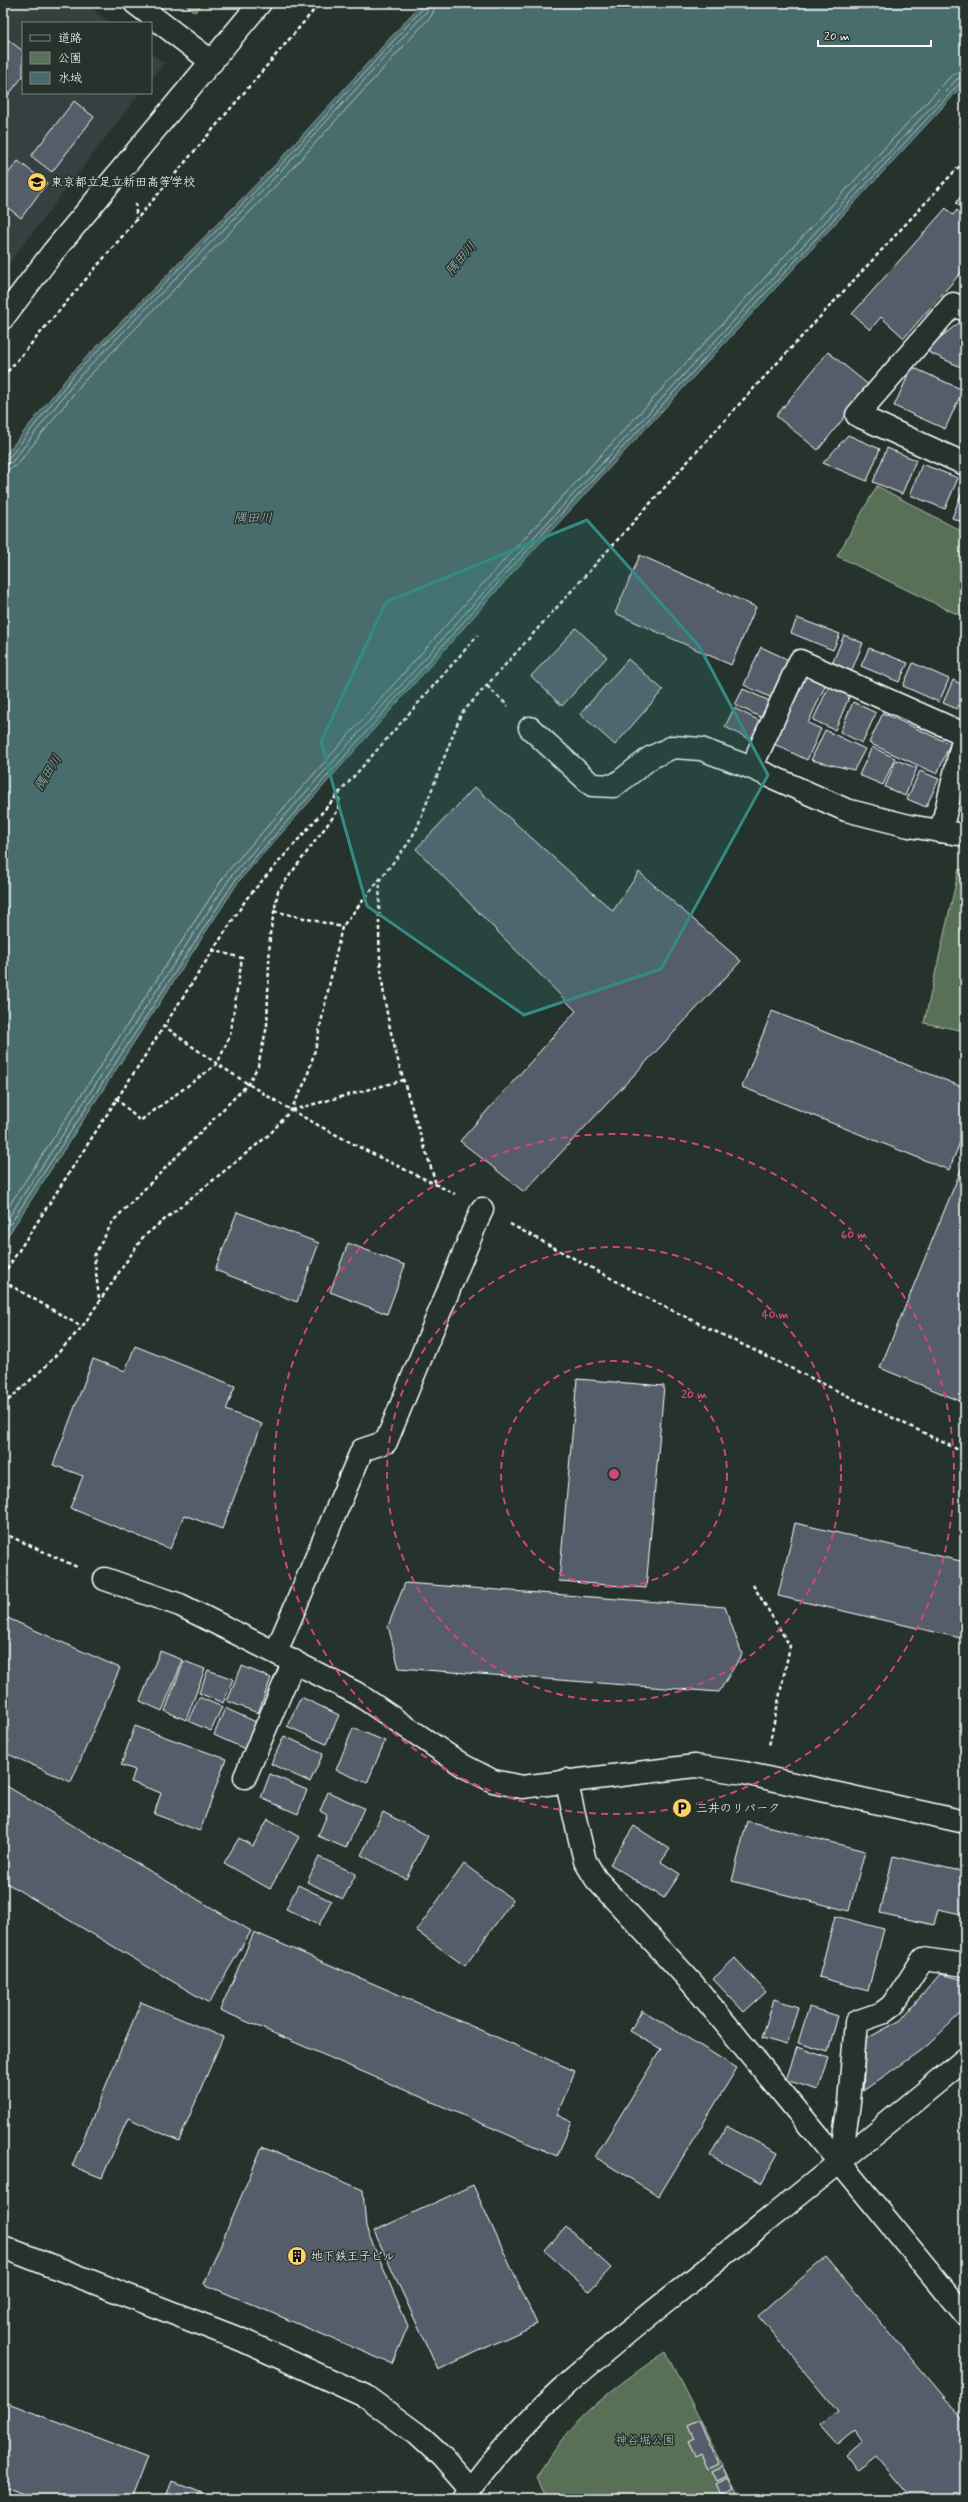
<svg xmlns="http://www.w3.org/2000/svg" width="968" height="2502" font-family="Mynerve,'Klee One',sans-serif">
<rect width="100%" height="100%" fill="#26332d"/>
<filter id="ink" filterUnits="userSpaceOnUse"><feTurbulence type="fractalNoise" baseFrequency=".025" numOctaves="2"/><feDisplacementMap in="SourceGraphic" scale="8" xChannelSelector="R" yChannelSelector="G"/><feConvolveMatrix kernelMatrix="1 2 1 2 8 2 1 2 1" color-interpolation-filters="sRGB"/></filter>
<g filter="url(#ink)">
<g fill="#34403f">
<path d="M 3,3 L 84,3 L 110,23 L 23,23 L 23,93 L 140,93 L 3,271 Z"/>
<path d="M 151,53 L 164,63 L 151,79 Z"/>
</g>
<g fill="#597156" stroke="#acb8aa">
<path d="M 183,3 L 203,3 L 195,12 Z"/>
<path d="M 877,486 L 965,533 L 965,618 L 837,556 Z"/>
<path d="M 959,869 L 965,870 L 965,1031 L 924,1023 Z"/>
<path d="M 666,2352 L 740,2499 L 547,2499 L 537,2478 C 562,2426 618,2383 666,2352 Z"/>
</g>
<path fill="#486c6d" stroke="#91a7a7" d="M 422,3 L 965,3 L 965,83 L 516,569 L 239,881 L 3,1243 L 3,458 L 71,373 L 277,163 Z"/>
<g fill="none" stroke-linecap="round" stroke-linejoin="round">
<g stroke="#b6c4c5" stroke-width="1">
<path d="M 3,460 L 8,459 L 74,375 L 280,166 L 424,7 L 425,3"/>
<path d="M 3,465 L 12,462 L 78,378 L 283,169 L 427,11 L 430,3"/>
<path d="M 3,472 L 16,466 L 83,382 L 288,173 L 432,15 L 436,3"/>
<path d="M 3,1215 L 227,872 L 505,559 L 952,75 L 965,70"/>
<path d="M 3,1226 L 232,875 L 510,563 L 957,79 L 965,76"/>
<path d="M 3,1235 L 236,879 L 513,566 L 960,83 L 965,81"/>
</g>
</g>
<g fill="#565d6a" stroke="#fff">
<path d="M 3,36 L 23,51 L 23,76 L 3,102 Z"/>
<path d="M 74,101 L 94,117 L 52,172 L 31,156 Z"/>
<path d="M 18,161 L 47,183 L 21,218 L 3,204 L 3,180 Z"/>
<path d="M 965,190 L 965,209 L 956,203 Z"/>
<path d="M 946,208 L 953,215 L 957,210 L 965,217 L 965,268 L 904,338 L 881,317 L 870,330 L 852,314 Z"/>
<path d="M 964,319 L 965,319 L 965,369 L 924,350 Z"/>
<path d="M 828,352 L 870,386 L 818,450 L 776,416 Z"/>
<path d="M 912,367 L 963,390 L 945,429 L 894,406 Z"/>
<path d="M 848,435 L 880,449 L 867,481 L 823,463 Z"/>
<path d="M 887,448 L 916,460 L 902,494 L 873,482 Z"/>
<path d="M 922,464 L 958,478 L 945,509 L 910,495 Z"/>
<path d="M 962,492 L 965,493 L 965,523 L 952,518 Z"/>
<path d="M 640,555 L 756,607 L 731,665 L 615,613 Z"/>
<path d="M 797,618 L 840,634 L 833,650 L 791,633 Z"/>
<path d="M 576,628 L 607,657 L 562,706 L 531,676 Z"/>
<path d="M 844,635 L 863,643 L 851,672 L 832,664 Z"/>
<path d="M 761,647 L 791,661 L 774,699 L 744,685 Z"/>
<path d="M 869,648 L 908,663 L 899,682 L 861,666 Z"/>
<path d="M 628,659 L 663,690 L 615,745 L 580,714 Z"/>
<path d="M 913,663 L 949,679 L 939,702 L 903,686 Z"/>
<path d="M 805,675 L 826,684 L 808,723 L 821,729 L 807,760 L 774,744 Z"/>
<path d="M 953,680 L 965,686 L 965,692 L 957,709 L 943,703 Z"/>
<path d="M 829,686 L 850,695 L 835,730 L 813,720 Z"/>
<path d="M 743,689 L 772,702 L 765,719 L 735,705 Z"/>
<path d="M 853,702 L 876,713 L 862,743 L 840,732 Z"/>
<path d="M 734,708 L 762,722 L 754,741 L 725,727 Z"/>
<path d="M 883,713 L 950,744 L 937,774 L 869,743 Z"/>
<path d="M 825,730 L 865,749 L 854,770 L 811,760 Z"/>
<path d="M 872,747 L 895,758 L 883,785 L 859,775 Z"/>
<path d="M 896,760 L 917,768 L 905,796 L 885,787 Z"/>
<path d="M 920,771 L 939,779 L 926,807 L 907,799 Z"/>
<path d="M 475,787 L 613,911 L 639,872 L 741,961 L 524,1192 L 460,1141 L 576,1011 L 416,849 Z"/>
<path d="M 772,1011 L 965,1088 L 965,1130 L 949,1170 L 742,1087 Z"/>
<path d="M 965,1160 L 965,1403 L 880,1368 Z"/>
<path d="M 237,1212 L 319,1243 L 297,1302 L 215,1270 Z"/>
<path d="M 348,1243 L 405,1265 L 387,1314 L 330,1292 Z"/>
<path d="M 135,1346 L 235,1386 L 226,1410 L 262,1424 L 222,1529 L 184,1515 L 170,1549 L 70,1508 L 83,1476 L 53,1465 L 93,1359 L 125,1371 Z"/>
<path d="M 577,1379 L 664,1386 L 646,1588 L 559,1581 Z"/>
<path d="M 795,1523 L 965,1562 L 965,1639 L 778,1596 Z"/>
<path d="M 405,1583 L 725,1607 L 742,1654 L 719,1692 L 399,1668 L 388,1626 Z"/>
<path d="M 3,1616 L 120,1668 L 71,1782 L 3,1752 Z"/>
<path d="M 160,1651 L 183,1660 L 162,1711 L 140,1701 Z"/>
<path d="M 184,1661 L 205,1669 L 186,1720 L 165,1711 Z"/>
<path d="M 242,1666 L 271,1678 L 258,1713 L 227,1701 Z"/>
<path d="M 208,1670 L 233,1679 L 223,1703 L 199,1693 Z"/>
<path d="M 199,1697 L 222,1707 L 211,1731 L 188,1721 Z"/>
<path d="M 301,1697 L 339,1715 L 326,1744 L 287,1726 Z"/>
<path d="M 225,1708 L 256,1722 L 245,1749 L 214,1735 Z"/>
<path d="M 135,1726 L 226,1759 L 200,1831 L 154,1814 L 161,1793 L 131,1782 L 135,1770 L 121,1765 Z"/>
<path d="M 353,1728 L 385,1741 L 367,1783 L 336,1770 Z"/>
<path d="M 284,1736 L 323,1754 L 310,1782 L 271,1764 Z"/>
<path d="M 270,1774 L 307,1790 L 298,1814 L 261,1798 Z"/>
<path d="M 3,1784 L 251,1931 L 209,2003 L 3,1881 Z"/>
<path d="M 328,1792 L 364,1808 L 346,1848 L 318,1836 L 327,1815 L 320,1811 Z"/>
<path d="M 383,1812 L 428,1836 L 406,1879 L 361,1855 Z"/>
<path d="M 268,1819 L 299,1837 L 270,1889 L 224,1863 L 239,1838 L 253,1846 Z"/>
<path d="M 747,1821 L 865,1851 L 849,1911 L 732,1881 Z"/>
<path d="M 634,1826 L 670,1849 L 661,1862 L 680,1874 L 664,1898 L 610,1864 Z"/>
<path d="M 893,1856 L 965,1872 L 965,1915 L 938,1909 L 934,1925 L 880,1913 Z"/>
<path d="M 319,1857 L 356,1874 L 343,1899 L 307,1882 Z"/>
<path d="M 464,1864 L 513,1900 L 465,1966 L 416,1931 Z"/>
<path d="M 298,1885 L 331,1901 L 319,1925 L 286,1909 Z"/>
<path d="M 835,1916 L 884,1929 L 868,1991 L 819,1977 Z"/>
<path d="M 254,1932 L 575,2071 L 557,2115 L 572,2122 L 557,2156 L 220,2010 Z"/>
<path d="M 735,1958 L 766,1992 L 744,2012 L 713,1979 Z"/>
<path d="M 940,1974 L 965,1980 L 965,2009 L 928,2045 L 863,2091 L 866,2039 L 901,2020 Z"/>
<path d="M 774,1999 L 798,2007 L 787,2045 L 762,2038 Z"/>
<path d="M 141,2002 L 223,2037 L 179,2141 L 128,2118 L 102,2178 L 72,2166 Z"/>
<path d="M 809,2007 L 838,2016 L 828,2052 L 798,2043 Z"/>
<path d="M 642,2010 L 737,2068 L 659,2196 L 595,2157 L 661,2049 L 630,2031 Z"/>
<path d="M 797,2047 L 829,2058 L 818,2090 L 786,2080 Z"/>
<path d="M 726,2126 L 778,2153 L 762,2183 L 710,2156 Z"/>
<path d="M 262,2147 L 363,2190 L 366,2228 L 408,2326 L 392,2364 L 204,2284 Z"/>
<path d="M 473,2185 L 537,2324 L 438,2370 L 374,2231 Z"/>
<path d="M 566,2227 L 611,2268 L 589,2291 L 545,2251 Z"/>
<path d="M 826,2257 L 965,2423 L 965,2499 L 911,2499 L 876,2457 L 858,2471 L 845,2454 L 861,2440 L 854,2430 L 837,2444 L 821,2426 L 838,2412 L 758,2316 Z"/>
<path d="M 3,2401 L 147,2457 L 131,2499 L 36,2499 L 3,2486 Z"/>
<path d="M 699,2421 L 719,2463 L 708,2468 L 701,2454 L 695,2457 L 688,2443 L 694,2440 L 688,2426 Z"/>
<path d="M 723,2466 L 728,2476 L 717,2481 L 712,2471 Z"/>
<path d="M 728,2478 L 734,2489 L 722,2495 L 716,2484 Z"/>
<path d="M 172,2481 L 217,2499 L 165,2499 Z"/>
</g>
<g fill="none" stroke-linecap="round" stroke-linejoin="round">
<defs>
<g id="service">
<path d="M 965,310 L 953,304 L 857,415 L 965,464"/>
<path d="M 758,753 L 800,661 L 964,734"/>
<path d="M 941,831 L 965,732"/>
<path d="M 276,1652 L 362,1450 L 386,1442 L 482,1209"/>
<path d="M 245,1777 L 294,1661"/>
<path d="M 840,2163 L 849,2103 L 856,2022 L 882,2013 L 894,2004 L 923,1959 L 965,1965"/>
<path d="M 3,2247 L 242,2340 L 365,2396 L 417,2434 L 442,2457 L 470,2489"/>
</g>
<g id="minor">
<path d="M 135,3 L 212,62"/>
<path d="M 3,318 L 53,252 L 260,3"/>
<path d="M 530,728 L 592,785 L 614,786 L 650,758 L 673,747 L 701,749 L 752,768 L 846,810 L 909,826 L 965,835"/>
<path d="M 105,1579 L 180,1605 L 356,1693 L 464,1766 L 493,1781 L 522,1787 L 695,1766 L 744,1773 L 965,1822"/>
<path d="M 566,1780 L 585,1861 L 596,1879 L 692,1983 L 965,2315"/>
</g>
<path id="tertiary" d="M 464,2499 C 523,2411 617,2341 699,2275 C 788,2204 878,2132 965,2059"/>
</defs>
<use href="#service" stroke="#fff" stroke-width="25"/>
<use href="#minor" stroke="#fff" stroke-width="25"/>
<use href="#tertiary" stroke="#fff" stroke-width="25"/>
<g stroke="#fff" stroke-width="2.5" stroke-dasharray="4 3" stroke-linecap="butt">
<path d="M 136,203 L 136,218"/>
<path d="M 3,377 L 320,3"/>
<path d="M 487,686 L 508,706"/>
<path d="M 380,878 C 379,909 378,939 381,969 C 387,1043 415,1114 436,1184"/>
<path d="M 274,911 L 342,927"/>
<path d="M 163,1025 C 221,1069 284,1108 348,1141 C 383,1160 420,1176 455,1194"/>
<path d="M 116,1098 L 140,1121 L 217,1064 L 230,1036 L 242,958 L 212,950"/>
<path d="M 292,1110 L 404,1080"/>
<path d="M 510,1224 L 657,1303 L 965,1453"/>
<path d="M 3,1275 L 247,898 L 478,635"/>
<path d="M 3,1281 L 82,1327"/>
<path d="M 99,1298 L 94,1256 L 113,1221 L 248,1084 L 258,1066 L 267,1026 L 270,934 L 278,891 L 339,809 L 339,790"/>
<path d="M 3,1405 L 46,1366 L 82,1327 L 143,1237 L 270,1134 L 291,1110 L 306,1080 L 315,1050 L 342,927 L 407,845 L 417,828 L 461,714 L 743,400 L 965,160"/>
<path d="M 3,1533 L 77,1567"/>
<path d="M 753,1585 L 790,1646 L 769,1746"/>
</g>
<use href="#service" stroke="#26332d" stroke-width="22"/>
<use href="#minor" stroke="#26332d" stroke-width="22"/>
<use href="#tertiary" stroke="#26332d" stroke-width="22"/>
</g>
</g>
<path fill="#338b84" fill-opacity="0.2" stroke="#338b84" stroke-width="3" stroke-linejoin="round" d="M 587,520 L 699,646 L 768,775 L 661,969 L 524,1015 L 367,906 L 321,742 L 386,602 Z"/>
<g fill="none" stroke="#ce467c" stroke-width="2" stroke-dasharray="7 5">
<circle cx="614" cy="1474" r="113"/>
<circle cx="614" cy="1474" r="227"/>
<circle cx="614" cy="1474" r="340"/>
</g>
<defs>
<symbol id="school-disc" viewBox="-11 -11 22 22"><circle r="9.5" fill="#ffd166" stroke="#26332d"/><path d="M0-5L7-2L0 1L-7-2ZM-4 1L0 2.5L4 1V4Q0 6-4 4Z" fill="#111"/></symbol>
<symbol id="parking-disc" viewBox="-11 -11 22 22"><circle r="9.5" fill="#ffd166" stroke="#26332d"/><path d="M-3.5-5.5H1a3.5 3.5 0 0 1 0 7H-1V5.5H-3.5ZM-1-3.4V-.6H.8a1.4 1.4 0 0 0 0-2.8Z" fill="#111"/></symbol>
<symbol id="building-disc" viewBox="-11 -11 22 22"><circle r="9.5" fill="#ffd166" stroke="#26332d"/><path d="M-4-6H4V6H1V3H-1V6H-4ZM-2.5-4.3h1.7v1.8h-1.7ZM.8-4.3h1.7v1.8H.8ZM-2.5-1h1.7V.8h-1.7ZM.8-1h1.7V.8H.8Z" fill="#111"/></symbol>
</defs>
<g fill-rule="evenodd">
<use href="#school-disc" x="26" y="171" width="22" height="22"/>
<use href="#parking-disc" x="671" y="1797" width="22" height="22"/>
<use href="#building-disc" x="286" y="2245" width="22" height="22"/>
</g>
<g text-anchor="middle" stroke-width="3" stroke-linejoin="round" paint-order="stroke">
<g font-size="12" fill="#fff" stroke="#26332d" text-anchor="start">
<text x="51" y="186">東京都立足立新田高等学校</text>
<text x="696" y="1812">三井のリパーク</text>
<text x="311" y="2260">地下鉄王子ビル</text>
</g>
<g font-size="12" fill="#b4bfb3" stroke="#26332d">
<text x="645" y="2444">神谷堀公園</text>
</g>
<g font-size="13" font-style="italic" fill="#adbdbd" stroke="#26332d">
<text transform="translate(460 258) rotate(-50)" y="5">隅田川</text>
<text x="253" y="522">隅田川</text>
<text transform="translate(47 772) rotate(-58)" y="5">隅田川</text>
</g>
</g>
<circle cx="614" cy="1474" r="6" fill="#ce467c" stroke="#26332d" stroke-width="2"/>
<g font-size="12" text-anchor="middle" font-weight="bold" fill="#ce467c" stroke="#26332d" stroke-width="3" stroke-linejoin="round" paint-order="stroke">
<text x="854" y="1238">60 m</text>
<text x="775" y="1318">40 m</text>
<text x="694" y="1398">20 m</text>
</g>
<rect width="968" height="2502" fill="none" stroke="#26332d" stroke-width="16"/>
<rect x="8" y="8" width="952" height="2486" fill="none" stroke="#fff" stroke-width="1.5" filter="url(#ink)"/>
<rect x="22" y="22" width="130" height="72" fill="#26332d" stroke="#7d8581"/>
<rect x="30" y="35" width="20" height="6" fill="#26332d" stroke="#7d8581"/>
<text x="58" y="42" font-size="12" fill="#ffffff">道路</text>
<rect x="30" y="52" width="20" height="12" fill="#597156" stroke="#7d8581"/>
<text x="58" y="62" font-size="12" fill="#ffffff">公園</text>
<rect x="30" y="72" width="20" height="12" fill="#486c6d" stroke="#7d8581"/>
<text x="58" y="82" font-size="12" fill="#ffffff">水域</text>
<path d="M818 40v6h113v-6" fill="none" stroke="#ffffff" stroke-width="2"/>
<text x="824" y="40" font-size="12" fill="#ffffff" stroke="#26332d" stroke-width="3" paint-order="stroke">20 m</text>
</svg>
